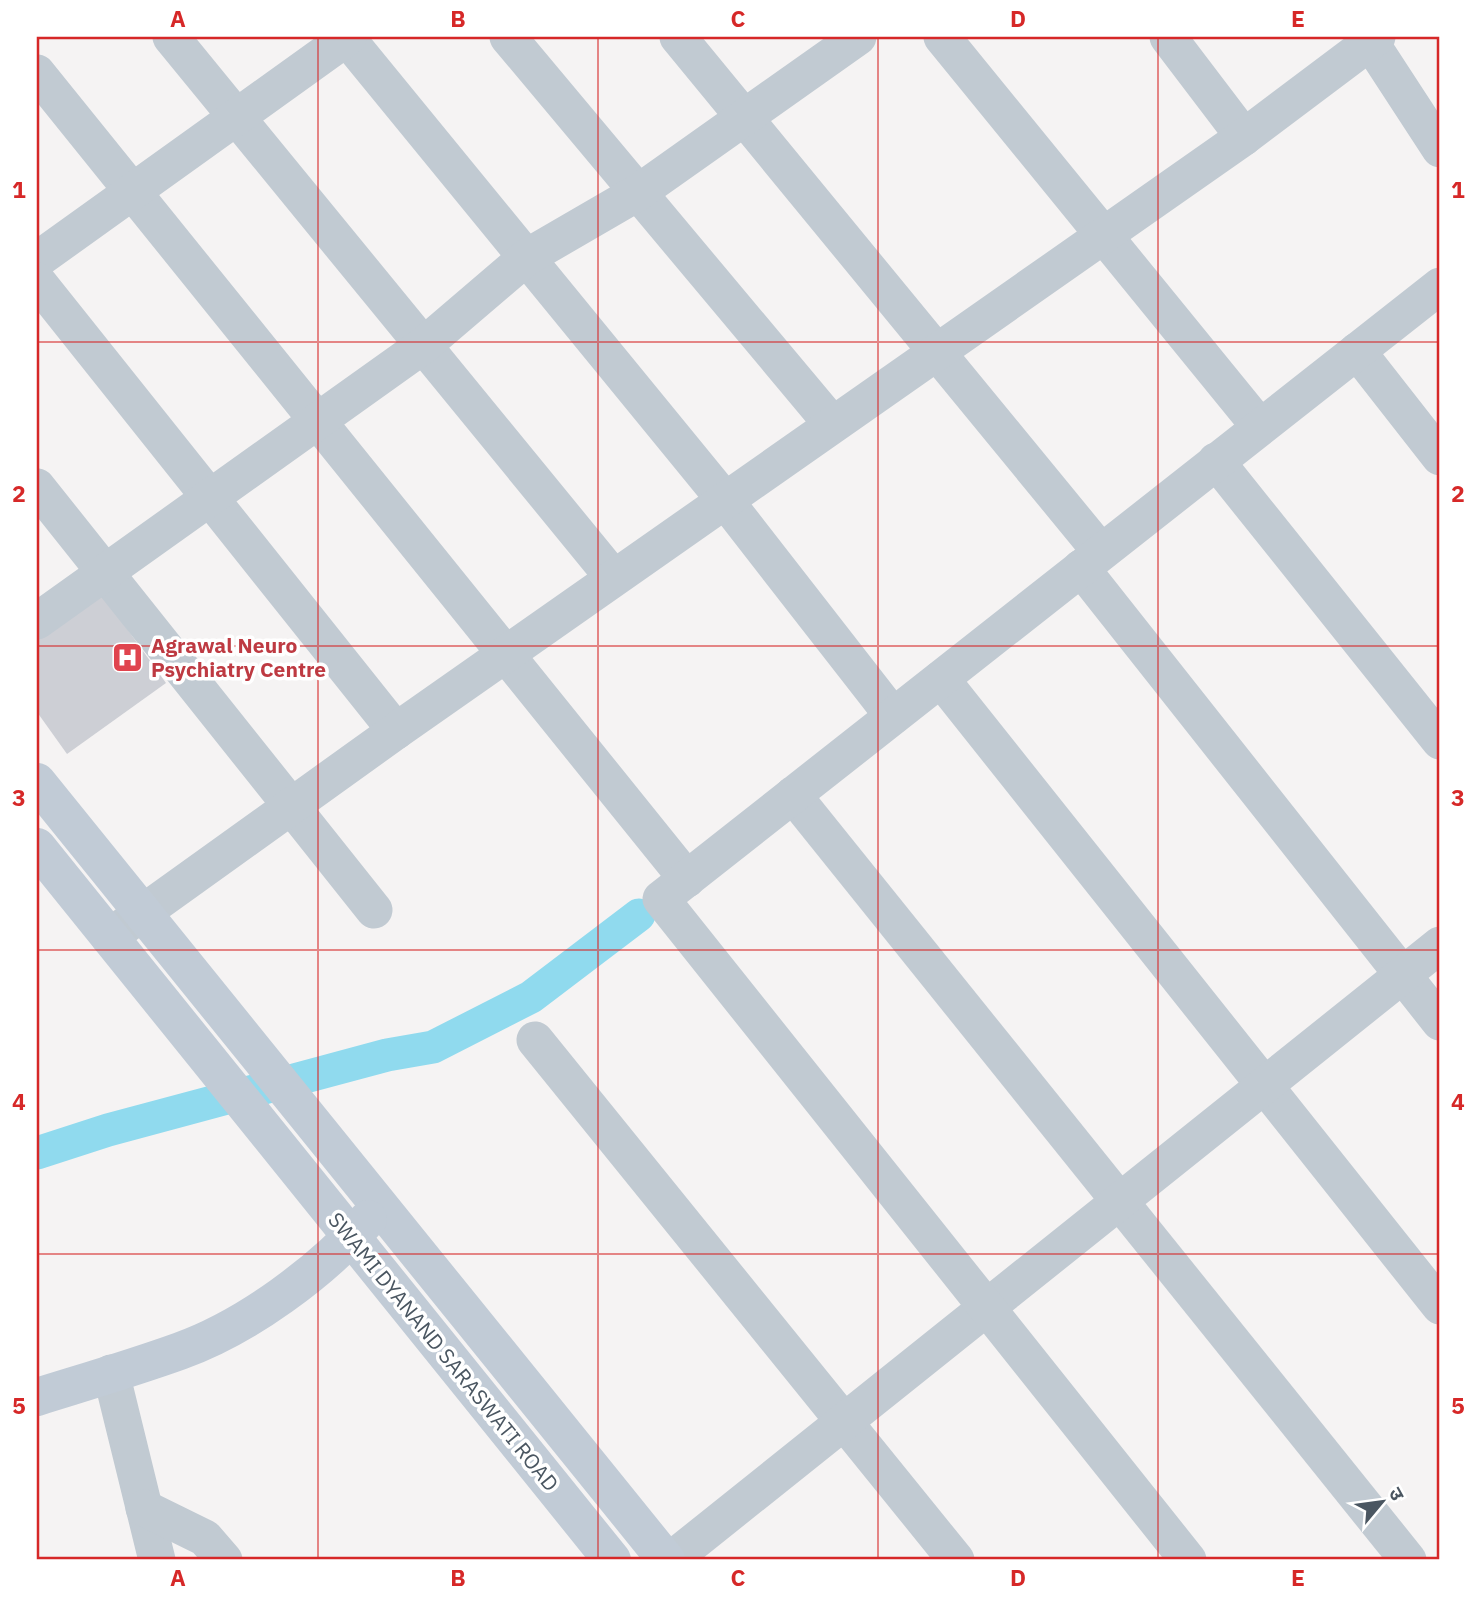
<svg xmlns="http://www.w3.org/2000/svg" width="1477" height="1597" font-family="'IBM Plex Sans','Noto Sans Devanagari',sans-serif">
<rect width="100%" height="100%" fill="#f5f3f3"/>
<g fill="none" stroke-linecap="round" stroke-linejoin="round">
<path stroke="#90daee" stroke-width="33" d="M 37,1153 L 108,1130 L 387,1055 L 433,1047 L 531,997 L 639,915"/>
</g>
<path fill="#cdcfd5" d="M 102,594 L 166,683 L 67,754 L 37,712 L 37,639 Z"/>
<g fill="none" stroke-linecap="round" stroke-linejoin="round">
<g stroke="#c1cad2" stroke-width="37">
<path d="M 171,37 L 613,577"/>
<path d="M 346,37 L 724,499 L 893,716"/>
<path d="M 508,37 L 832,424"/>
<path d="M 678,37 L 1101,552"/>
<path d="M 942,37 L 1260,427"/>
<path d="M 1168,37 L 1244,137"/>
<path d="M 1367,37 L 1440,149"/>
<path d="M 37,73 L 687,879"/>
<path d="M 37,260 L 348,37"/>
<path d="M 37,281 L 396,731"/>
<path d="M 1357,351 L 1440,457"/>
<path d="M 1216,461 L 1440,741"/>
<path d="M 37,487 L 374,910"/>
<path d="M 1081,568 L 1440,1022"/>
<path d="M 37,621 L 424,345 L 527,257 L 639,192 L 858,37"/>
<path d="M 941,679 L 1440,1306"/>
<path d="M 793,795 L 1408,1560"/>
<path d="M 109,937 L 396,731 L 1244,137 L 1377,37"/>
<path d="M 535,1040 L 956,1560"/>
<path d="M 111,1373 L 157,1560"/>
<path d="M 144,1508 L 205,1538 L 224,1560"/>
<path d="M 671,1560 L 1440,945"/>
<path d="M 1188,1560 L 661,899 L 1440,286"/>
</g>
<g stroke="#c1cbd6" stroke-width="38">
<path d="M 37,782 L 666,1560"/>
<path d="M 37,847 L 612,1560"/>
<path d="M 37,1397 C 85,1382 133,1368 180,1351 C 247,1327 321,1272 368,1219"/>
</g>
</g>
<path fill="none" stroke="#d62828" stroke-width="2" stroke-opacity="0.55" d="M 318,37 L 318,1560M 598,37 L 598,1560M 878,37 L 878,1560M 1158,37 L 1158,1560M 37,342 L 1440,342M 37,646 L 1440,646M 37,950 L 1440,950M 37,1254 L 1440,1254"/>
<defs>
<symbol id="hospital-square" viewBox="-11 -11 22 22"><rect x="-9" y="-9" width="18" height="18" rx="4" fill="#e0444e" stroke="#fff"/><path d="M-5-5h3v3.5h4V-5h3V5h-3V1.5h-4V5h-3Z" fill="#fff"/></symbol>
</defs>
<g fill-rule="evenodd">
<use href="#hospital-square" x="110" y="640" width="35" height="35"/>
</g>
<g text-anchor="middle" stroke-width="7" stroke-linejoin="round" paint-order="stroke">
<g font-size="21" font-weight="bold" fill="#be3a42" stroke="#fff" text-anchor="start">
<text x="151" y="653">Agrawal Neuro<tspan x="151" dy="24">Psychiatry Centre</tspan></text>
</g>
<g font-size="21" fill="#4a5661" stroke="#fff">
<text transform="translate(443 1352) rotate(51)" y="7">SWAMI DYANAND SARASWATI ROAD</text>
</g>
</g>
<rect width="1477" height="1597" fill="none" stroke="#ffffff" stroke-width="77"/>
<g transform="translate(1382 1502) rotate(61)" stroke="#ffffff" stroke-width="5" paint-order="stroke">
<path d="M0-5L12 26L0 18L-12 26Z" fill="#4a5661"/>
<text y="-10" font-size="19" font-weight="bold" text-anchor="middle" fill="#4a5661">उ</text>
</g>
<rect x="38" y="38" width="1400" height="1520" fill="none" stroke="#d62828" stroke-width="2.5"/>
<g font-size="23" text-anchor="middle" font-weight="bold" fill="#d62828">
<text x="178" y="27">A</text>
<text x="458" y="27">B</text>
<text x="738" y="27">C</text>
<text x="1018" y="27">D</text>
<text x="1298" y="27">E</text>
<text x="19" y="198">1</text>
<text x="1458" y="198">1</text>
<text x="19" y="502">2</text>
<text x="1458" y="502">2</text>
<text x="19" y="806">3</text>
<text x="1458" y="806">3</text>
<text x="19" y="1110">4</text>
<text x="1458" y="1110">4</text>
<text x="19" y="1414">5</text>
<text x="1458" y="1414">5</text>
<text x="178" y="1586">A</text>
<text x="458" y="1586">B</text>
<text x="738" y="1586">C</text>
<text x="1018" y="1586">D</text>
<text x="1298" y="1586">E</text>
</g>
</svg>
